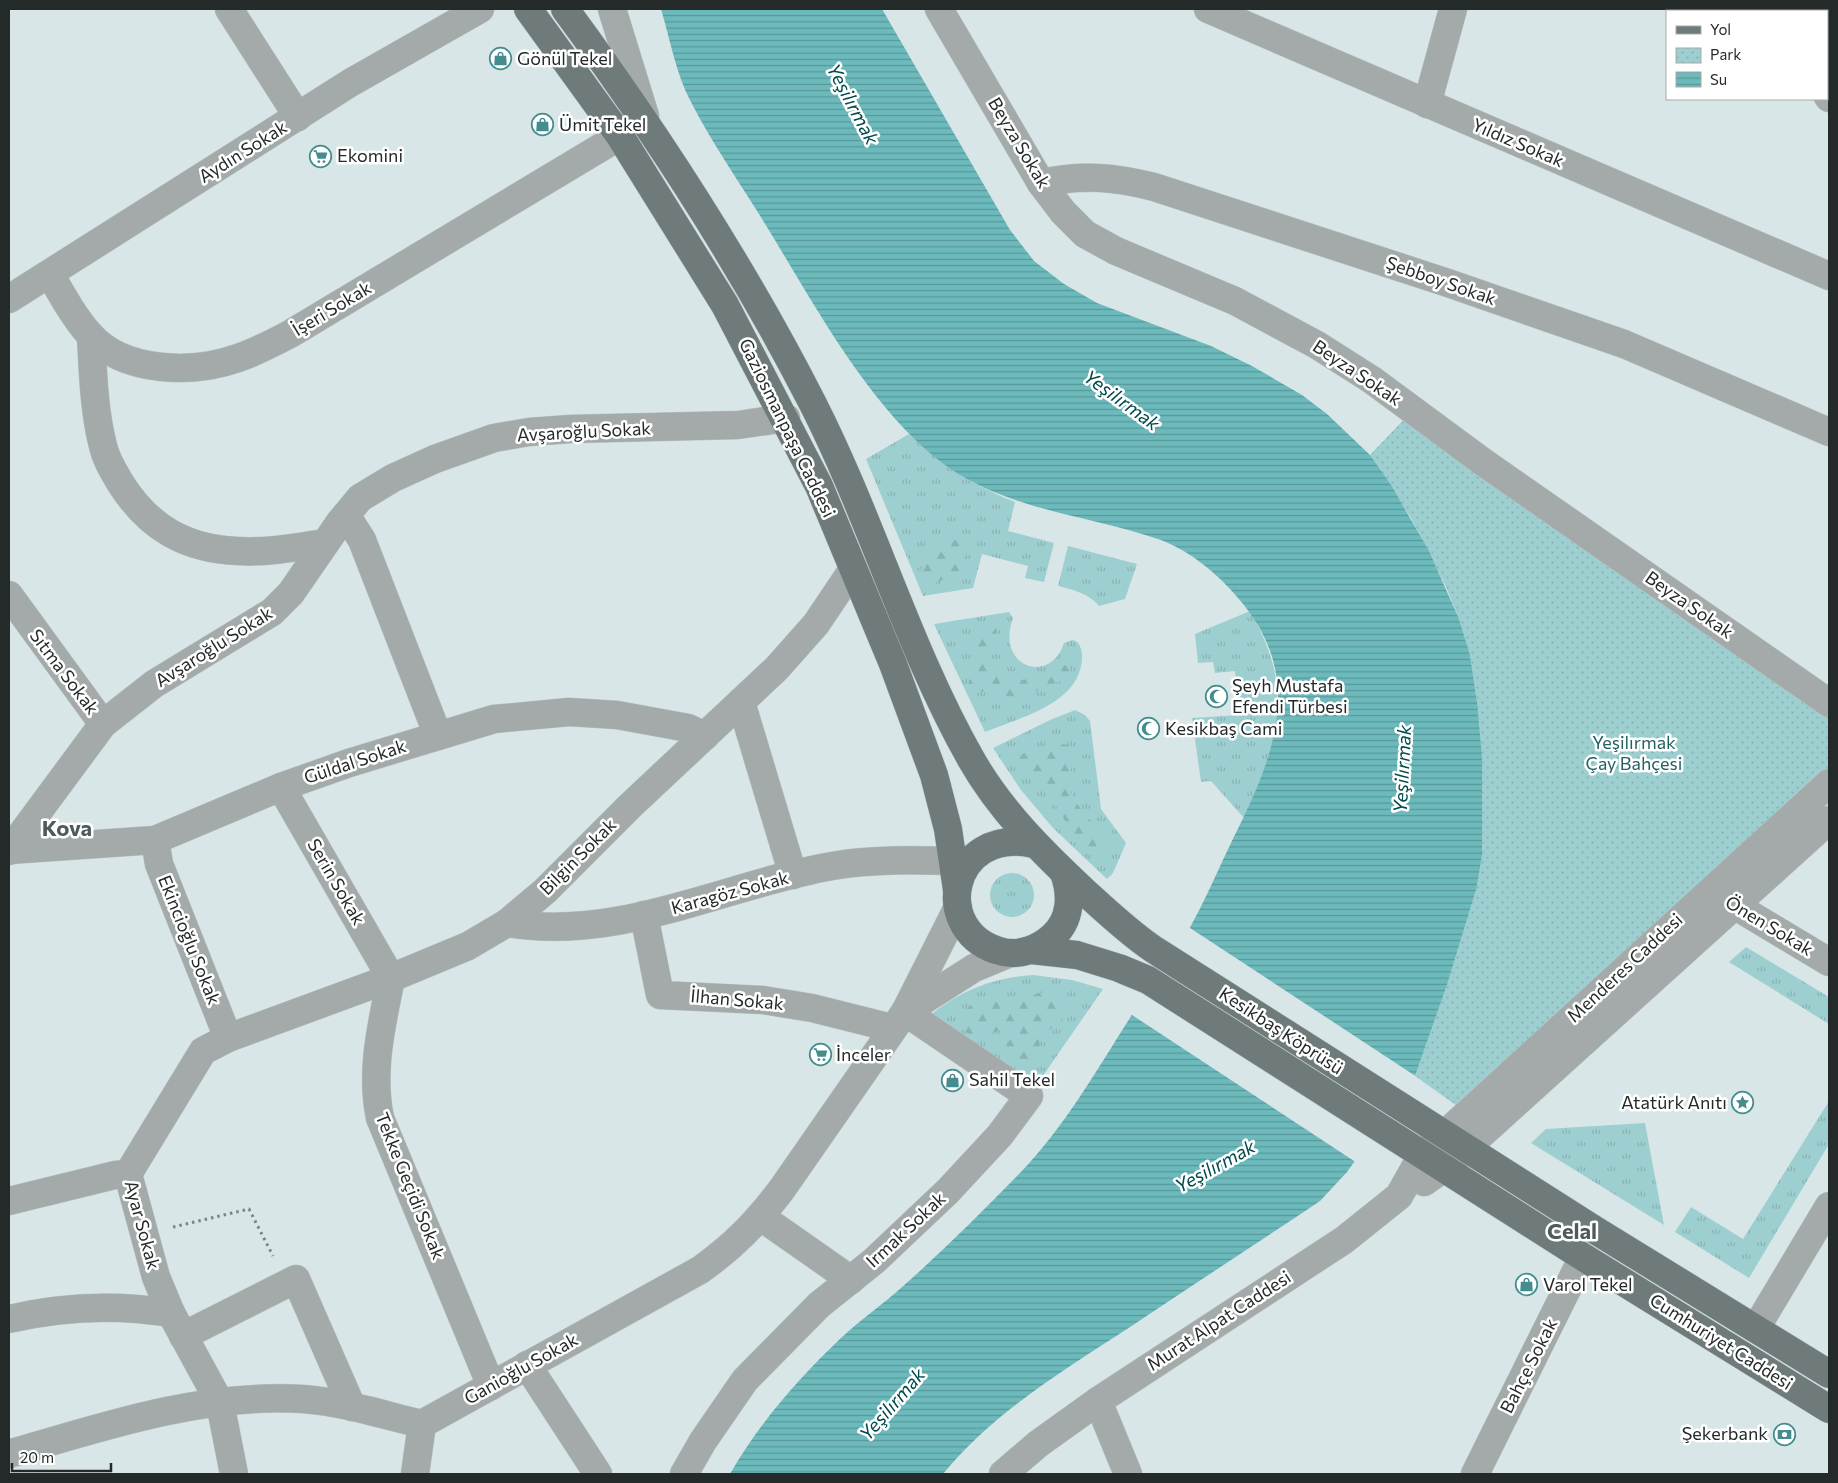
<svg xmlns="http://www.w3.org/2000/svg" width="1838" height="1483" font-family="Commissioner,sans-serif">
<defs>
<pattern id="grass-tufts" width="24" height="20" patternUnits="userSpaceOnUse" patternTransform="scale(1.25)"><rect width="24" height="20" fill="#9ecfd0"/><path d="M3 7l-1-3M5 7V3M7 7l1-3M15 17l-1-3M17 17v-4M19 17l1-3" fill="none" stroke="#88b2b3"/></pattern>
<pattern id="forest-firs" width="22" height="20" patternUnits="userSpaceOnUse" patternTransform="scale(1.25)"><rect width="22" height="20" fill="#9ecfd0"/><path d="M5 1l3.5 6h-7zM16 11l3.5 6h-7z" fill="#88b2b3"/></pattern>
<pattern id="park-dots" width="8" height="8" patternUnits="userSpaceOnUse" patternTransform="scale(1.25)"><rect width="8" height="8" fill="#9ecfd0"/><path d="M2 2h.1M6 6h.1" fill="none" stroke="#88b2b3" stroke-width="1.8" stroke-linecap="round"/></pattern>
<pattern id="water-rules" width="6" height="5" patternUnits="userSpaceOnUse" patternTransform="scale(1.25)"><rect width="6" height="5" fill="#6cbabc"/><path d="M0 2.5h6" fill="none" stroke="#599799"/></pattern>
</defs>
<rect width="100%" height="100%" fill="#d8e6e7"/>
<g fill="url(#grass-tufts)">
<path d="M 909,434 C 943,464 972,485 1015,502 L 1008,531 L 1054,543 L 1044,582 L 1025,578 L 1028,566 L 982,554 L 973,588 L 923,596 L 866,459 Z"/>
<path d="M 1068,546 L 1137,564 L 1125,599 L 1099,606 C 1088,593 1074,590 1058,586 Z"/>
<path d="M 1250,611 C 1296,693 1279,736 1244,818 L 1211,781 L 1201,782 L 1192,718 L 1239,715 L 1235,671 L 1215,673 L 1213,662 L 1198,663 L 1195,634 Z"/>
<path d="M 1009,612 L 1013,618 C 995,667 1050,686 1064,643 L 1072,640 C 1079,641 1081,647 1082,654 C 1084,703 1021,717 985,732 L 934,624 Z"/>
<path d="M 1075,710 L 1085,715 L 1090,721 L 1101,809 L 1126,843 L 1113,873 L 1107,879 L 1053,828 L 1021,790 L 993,748 L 1050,720 Z"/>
<circle cx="1012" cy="895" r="22"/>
<path d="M 1746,947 L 1829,997 L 1829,1024 L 1729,962 Z"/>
<path d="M 1033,975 L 1072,980 L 1103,989 L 1029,1096 L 922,1022 C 955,993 989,978 1033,975 Z"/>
<path d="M 1829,1101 L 1829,1144 L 1749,1278 L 1675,1232 L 1691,1207 L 1743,1239 Z"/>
<path d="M 1645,1123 L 1664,1225 L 1531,1143 L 1546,1129 Z"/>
</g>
<g fill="url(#forest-firs)">
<path d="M 954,540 L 964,542 C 974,569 953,575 933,584 C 908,579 929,548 942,542 C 945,540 951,540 954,540 Z"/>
<path d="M 984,628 L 995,629 L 998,637 L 988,650 C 989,660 992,664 999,670 C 1032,696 1046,661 1069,666 L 1069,676 C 1062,683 1052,682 1043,687 C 1027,697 1030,705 1008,705 L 1000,693 L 992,689 L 973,694 C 959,681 986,666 970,648 L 960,644 L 955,636 L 957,632 L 965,638 L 972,638 Z"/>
<path d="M 1060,744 L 1069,745 L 1075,754 C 1074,764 1070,770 1069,776 C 1066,806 1099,820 1106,845 L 1102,851 C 1064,848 1057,780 1020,772 L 1017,763 L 1020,755 L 1028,752 L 1046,752 Z"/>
<path d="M 1045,992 C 1059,998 1064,1007 1062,1022 L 1041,1035 C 1037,1051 1044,1055 1030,1068 L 1015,1066 L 1004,1057 L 1004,1050 L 1010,1039 L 1008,1031 C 994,1027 982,1043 968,1033 C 947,1019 974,1000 989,999 C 997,998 1004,1003 1012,1001 C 1023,999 1033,994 1045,992 Z"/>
</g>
<path fill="url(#park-dots)" d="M 1412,411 L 1829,703 L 1829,783 L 1467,1113 L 1415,1076 L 1447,985 L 1476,890 L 1477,702 L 1470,655 L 1459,619 L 1446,587 L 1411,518 L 1370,455 Z"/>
<path fill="url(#water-rules)" d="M 661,9 L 882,9 L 1010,230 L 1034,261 L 1064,284 L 1097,303 L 1211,346 L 1252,366 L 1302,395 L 1327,414 L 1370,455 L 1391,485 L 1429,551 L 1459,619 L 1470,655 L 1477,702 L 1482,758 L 1482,855 L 1476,890 L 1447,985 L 1415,1076 L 1347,1172 L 1320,1201 C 1256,1244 1191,1286 1127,1329 C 1062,1371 992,1414 943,1474 L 730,1474 C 760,1422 798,1379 841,1338 C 860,1320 882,1305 901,1288 C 943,1251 982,1212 1021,1172 C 1064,1127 1095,1073 1128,1021 C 1147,990 1169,961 1188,931 C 1204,903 1217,872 1231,843 C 1272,760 1309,679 1238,598 C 1218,574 1190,551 1161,540 C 1086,514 1006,511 941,462 C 869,407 814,304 767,227 C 742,186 713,145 691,102 C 676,74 670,39 661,9 Z"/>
<path fill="#d8e6e7" d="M 1187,926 L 1417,1077 L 1357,1163 L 1129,1013 Z"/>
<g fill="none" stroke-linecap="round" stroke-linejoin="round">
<defs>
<g id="minor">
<path d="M 229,9 L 298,117"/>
<path d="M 612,9 L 645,116"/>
<path d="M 939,9 L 1041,183 L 1063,212 L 1085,234 L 1116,251 L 1235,301 L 1317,345 L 1372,380 L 1483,462 L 1829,703"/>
<path d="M 1208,9 L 1829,276"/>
<path d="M 1741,9 L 1743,11"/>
<path d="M 1827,95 L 1829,98"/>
<path d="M 1427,104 L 1453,9"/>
<path d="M 1041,183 C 1081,174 1115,177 1154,187 L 1448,283 L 1624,344 L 1829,432"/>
<path d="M 50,274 C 62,295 74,317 90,335 C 124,373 193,374 238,358 C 256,352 273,343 290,334 L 620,136"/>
<path d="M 9,299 L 350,83 L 480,9"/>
<path d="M 91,336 C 93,373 94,411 103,446 C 106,460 114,472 121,484 C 149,528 186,549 238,551 C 267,553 297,547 325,543"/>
<path d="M 346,515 L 362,540 L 438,736"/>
<path d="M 9,595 L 103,724"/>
<path d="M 741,702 L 793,875"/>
<path d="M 281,787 L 391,978 C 382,1024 370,1070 380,1118 L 491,1386"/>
<path d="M 155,840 L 159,864 L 228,1038"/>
<path d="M 9,850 L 155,840 L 281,787 L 349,763 L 494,719 L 569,712 L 617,715 L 688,728 L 705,736"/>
<path d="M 9,851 L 103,724 L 154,684 L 272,612 L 291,593 L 340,522 L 360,498 L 393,478 L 435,459 L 494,438 L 529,432 L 570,429 L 738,425 L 786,418"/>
<path d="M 1719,896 L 1829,962"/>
<path d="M 644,915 L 660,995 L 763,1000 L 812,1008 L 892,1028"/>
<path d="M 507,923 C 619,942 724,885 832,866 C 872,859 913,860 953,861"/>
<path d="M 905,1012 L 974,968 L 1010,953"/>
<path d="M 1424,1182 L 1444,1168 L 1829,820"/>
<path d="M 9,1201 L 115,1175 L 128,1174"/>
<path d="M 761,1217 L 851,1280"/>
<path d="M 9,1319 C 64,1306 115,1304 171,1313"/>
<path d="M 1756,1328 L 1829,1206"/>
<path d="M 183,1336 L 296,1279 L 352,1407"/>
<path d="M 527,1365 L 598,1474"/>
<path d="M 1098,1401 L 1128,1474"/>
<path d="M 9,1454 C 104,1426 203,1393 303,1399 C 344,1402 383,1415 422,1424 L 700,1270 C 734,1246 757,1222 782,1189 L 905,1012 L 958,907"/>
<path d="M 234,1474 L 220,1403 L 171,1313 L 156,1277 L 128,1174 L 203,1051 L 228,1038 L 391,978 L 468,946 L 507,923 L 545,891 L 630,806 L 777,668 L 816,624 L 853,569"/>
<path d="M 415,1474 L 422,1424"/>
<path d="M 684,1474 L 703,1441 L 745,1380 L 819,1305 L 874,1261 L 948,1191 L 1000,1135 L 1029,1096 L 905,1012"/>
<path d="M 1003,1474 L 1038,1444 L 1098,1401 L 1344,1240 L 1399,1196 L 1422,1155 L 1829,783"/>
<path d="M 1475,1474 L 1583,1257"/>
</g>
<g id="major">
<path d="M 528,9 L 620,136 L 725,305 L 819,486 L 893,664 L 934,775 L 948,829 L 957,890"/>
<path d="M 565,9 C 657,134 742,265 813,404 C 872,520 907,646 971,759 C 1000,810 1041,851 1084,891 C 1106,911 1128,932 1153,949 L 1595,1230 L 1829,1374"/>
<path d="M 1034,844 C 949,825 928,934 1003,952 C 1021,956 1040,948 1053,936 C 1071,920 1072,895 1064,873"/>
<path d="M 1031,950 L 1077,955 L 1119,968 L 1148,980 L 1583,1257 L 1829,1409"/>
</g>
</defs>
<use href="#minor" stroke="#b8c4c5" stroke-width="29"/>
<use href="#major" stroke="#b8c4c5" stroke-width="29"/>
<path stroke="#7b8485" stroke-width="3" stroke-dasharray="2.5 4" stroke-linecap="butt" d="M 173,1227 L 249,1209 L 273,1256"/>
<use href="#minor" stroke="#a4aaaa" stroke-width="28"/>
<use href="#major" stroke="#6f7a7a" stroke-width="28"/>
</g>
<defs>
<symbol id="shop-ring" viewBox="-11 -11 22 22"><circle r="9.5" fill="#fff" stroke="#448c8e" stroke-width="1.5"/><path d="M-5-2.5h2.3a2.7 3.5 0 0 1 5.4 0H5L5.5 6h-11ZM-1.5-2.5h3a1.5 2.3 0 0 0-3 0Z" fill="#448c8e"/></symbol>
<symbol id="supermarket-ring" viewBox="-11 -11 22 22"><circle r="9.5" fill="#fff" stroke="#448c8e" stroke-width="1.5"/><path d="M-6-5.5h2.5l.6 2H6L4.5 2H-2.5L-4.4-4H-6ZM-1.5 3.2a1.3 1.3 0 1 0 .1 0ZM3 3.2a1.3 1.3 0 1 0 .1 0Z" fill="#448c8e"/></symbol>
<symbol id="mosque-ring" viewBox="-11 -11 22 22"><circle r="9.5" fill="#fff" stroke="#448c8e" stroke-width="1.5"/><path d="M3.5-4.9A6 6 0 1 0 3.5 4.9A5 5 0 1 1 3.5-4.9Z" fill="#448c8e"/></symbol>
<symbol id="sight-ring" viewBox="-11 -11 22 22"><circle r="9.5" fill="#fff" stroke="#448c8e" stroke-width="1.5"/><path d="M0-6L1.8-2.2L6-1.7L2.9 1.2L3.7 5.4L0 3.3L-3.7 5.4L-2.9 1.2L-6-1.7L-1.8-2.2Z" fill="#448c8e"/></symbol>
<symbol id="bank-ring" viewBox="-11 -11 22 22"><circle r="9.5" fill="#fff" stroke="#448c8e" stroke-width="1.5"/><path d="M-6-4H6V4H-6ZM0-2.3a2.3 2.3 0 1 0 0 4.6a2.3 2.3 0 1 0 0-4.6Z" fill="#448c8e"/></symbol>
</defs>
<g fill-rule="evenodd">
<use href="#shop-ring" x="488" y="46" width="25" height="25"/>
<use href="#shop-ring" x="530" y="112" width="25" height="25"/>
<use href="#supermarket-ring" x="308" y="144" width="25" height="25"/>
<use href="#mosque-ring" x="1204" y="684" width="25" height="25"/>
<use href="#mosque-ring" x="1136" y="716" width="25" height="25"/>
<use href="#supermarket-ring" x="808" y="1042" width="25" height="25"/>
<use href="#shop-ring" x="940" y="1068" width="25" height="25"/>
<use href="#sight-ring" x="1730" y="1090" width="25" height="25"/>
<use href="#shop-ring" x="1514" y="1272" width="25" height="25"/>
<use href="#bank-ring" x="1772" y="1422" width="25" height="25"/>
</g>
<g text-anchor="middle" stroke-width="5" stroke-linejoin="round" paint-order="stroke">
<g font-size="18" fill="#242929" stroke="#fff" text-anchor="start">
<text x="517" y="65">Gönül Tekel</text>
<text x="559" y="131">Ümit Tekel</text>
<text x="337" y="162">Ekomini</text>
<text x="1232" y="692">Şeyh Mustafa<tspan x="1232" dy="21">Efendi Türbesi</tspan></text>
<text x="1165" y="735">Kesikbaş Cami</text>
<text x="836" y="1061">İnceler</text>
<text x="969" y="1086">Sahil Tekel</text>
<text x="1727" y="1109" text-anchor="end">Atatürk Anıtı</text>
<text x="1543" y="1291">Varol Tekel</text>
<text x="1768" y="1440" text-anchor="end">Şekerbank</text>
</g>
<g font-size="18" fill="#242929" stroke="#fff">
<text transform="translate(1019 143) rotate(59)" y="6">Beyza Sokak</text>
<text transform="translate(1518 143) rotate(23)" y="6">Yıldız Sokak</text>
<text transform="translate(243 152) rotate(-32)" y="6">Aydın Sokak</text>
<text transform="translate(1441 281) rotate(19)" y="6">Şebboy Sokak</text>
<text transform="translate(332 309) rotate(-31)" y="6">İşeri Sokak</text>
<text transform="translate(1357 373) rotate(34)" y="6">Beyza Sokak</text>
<text transform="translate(787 428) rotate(64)" y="6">Gaziosmanpaşa Caddesi</text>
<text transform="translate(584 432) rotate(-3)" y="6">Avşaroğlu Sokak</text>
<text transform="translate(1689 605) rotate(35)" y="6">Beyza Sokak</text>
<text transform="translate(214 647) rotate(-32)" y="6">Avşaroğlu Sokak</text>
<text transform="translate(64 672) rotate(53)" y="6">Sıtma Sokak</text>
<text transform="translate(355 762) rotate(-18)" y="6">Güldal Sokak</text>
<text transform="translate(578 857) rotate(-45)" y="6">Bilgin Sokak</text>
<text transform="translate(336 882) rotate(60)" y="6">Serin Sokak</text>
<text transform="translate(730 893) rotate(-15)" y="6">Karagöz Sokak</text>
<text transform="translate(1769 926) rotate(31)" y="6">Önen Sokak</text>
<text transform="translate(189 940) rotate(68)" y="6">Ekincioğlu Sokak</text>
<text transform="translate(1625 968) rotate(-43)" y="6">Menderes Caddesi</text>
<text transform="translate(737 1000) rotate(5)" y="6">İlhan Sokak</text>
<text transform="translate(1281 1031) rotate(33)" y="6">Kesikbaş Köprüsü</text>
<text transform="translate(410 1186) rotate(68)" y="6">Tekke Geçidi Sokak</text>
<text transform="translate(142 1225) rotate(75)" y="6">Ayar Sokak</text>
<text transform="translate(906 1230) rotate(-43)" y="6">Irmak Sokak</text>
<text transform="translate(1219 1321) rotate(-33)" y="6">Murat Alpat Caddesi</text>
<text transform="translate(1721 1342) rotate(32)" y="6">Cumhuriyet Caddesi</text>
<text transform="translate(1529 1366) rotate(-63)" y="6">Bahçe Sokak</text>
<text transform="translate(521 1369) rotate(-29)" y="6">Ganioğlu Sokak</text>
</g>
<g font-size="18" fill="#226264" stroke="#fff">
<text x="1634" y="749">Yeşilırmak<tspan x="1634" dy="21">Çay Bahçesi</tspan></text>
</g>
<g font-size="19" font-style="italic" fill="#004a4c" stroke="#fff">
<text transform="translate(853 104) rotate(62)" y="7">Yeşilırmak</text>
<text transform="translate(1122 400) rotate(36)" y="7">Yeşilırmak</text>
<text transform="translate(1402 769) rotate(-87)" y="7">Yeşilırmak</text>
<text transform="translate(1215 1166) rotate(-29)" y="7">Yeşilırmak</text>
<text transform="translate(892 1404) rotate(-49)" y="7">Yeşilırmak</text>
</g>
<g font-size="22" font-weight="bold" fill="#4e5a5b" stroke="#fff">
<text x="67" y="836">Kova</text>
<text x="1572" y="1239">Celal</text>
</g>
</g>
<rect width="1838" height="1483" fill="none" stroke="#242929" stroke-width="20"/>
<rect x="1666" y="10" width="162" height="90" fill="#ffffff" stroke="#a7a9a9"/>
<rect x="1676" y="26" width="25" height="8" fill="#6f7a7a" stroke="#a7a9a9"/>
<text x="1710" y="35" font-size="15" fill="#242929">Yol</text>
<rect x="1676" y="48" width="25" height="15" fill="url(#park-dots)" stroke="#a7a9a9"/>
<text x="1710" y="60" font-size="15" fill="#242929">Park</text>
<rect x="1676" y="72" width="25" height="15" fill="url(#water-rules)" stroke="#a7a9a9"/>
<text x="1710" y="85" font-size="15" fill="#242929">Su</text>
<path d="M12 1463v8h99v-8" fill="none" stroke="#242929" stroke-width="2.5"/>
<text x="20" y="1463" font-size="15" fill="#242929" stroke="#ffffff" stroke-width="4" paint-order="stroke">20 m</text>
</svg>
